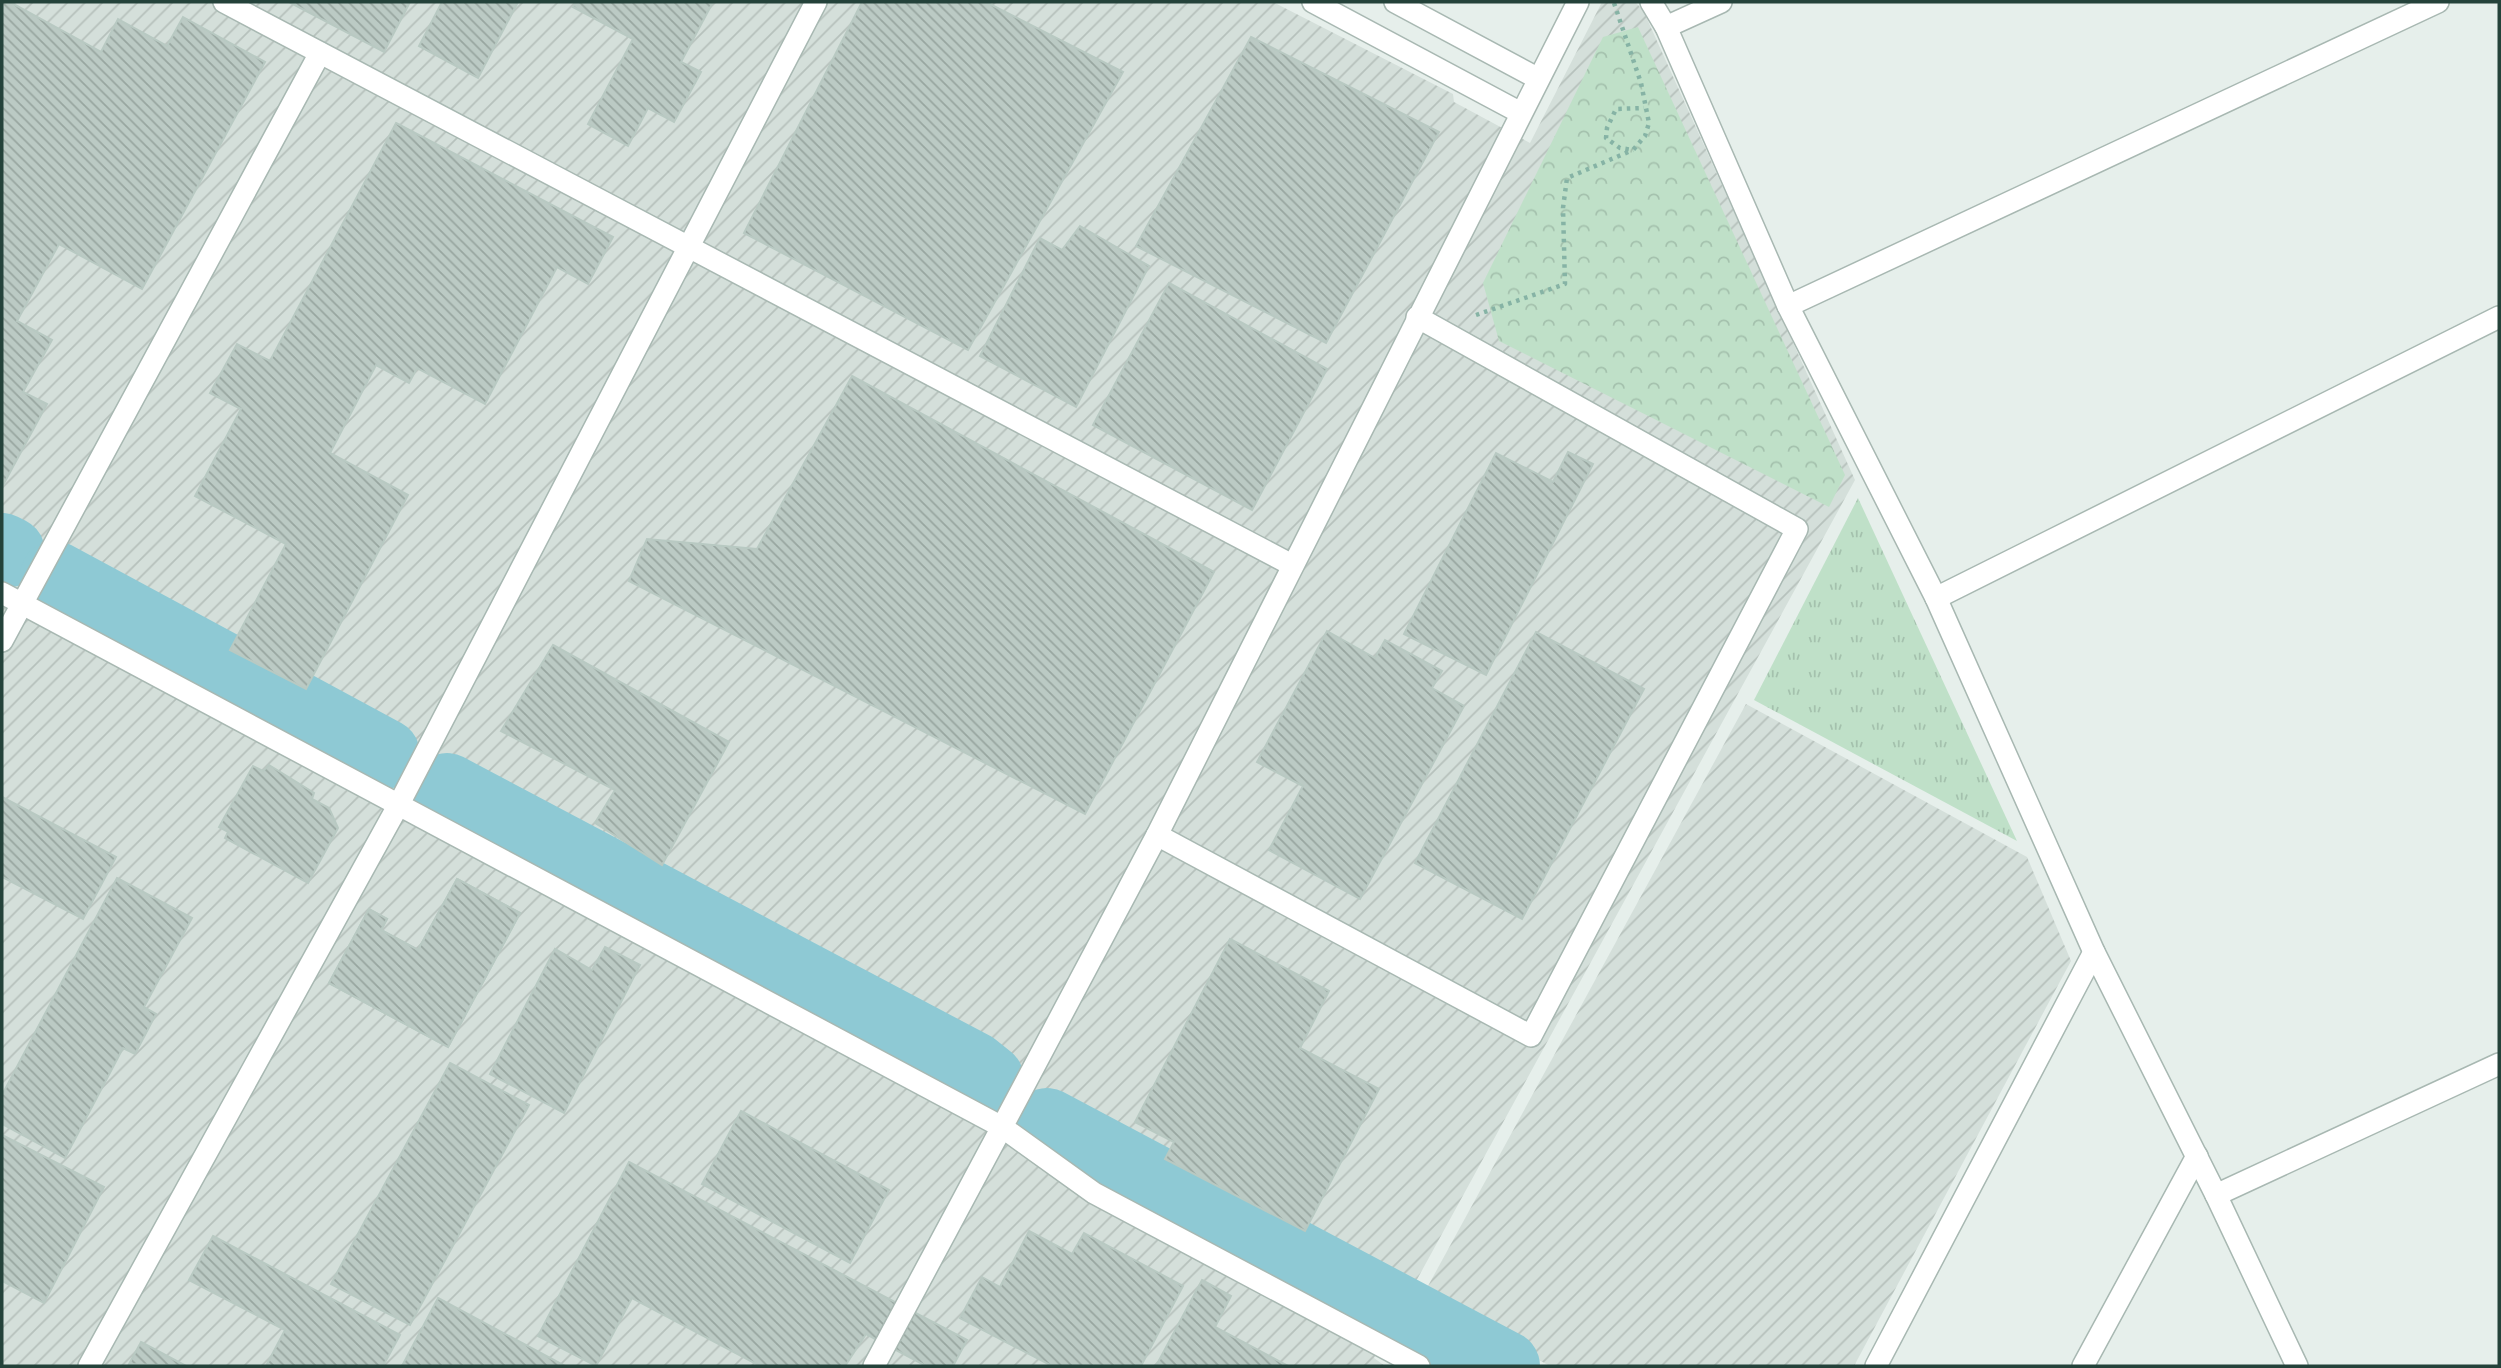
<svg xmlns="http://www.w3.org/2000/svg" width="2501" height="1368" font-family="'Fira Sans Condensed',sans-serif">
<defs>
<pattern id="industrial-furrows" width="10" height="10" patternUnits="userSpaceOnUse" patternTransform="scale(1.75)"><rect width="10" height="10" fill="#d4dfda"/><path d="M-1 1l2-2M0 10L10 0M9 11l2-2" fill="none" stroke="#b6c1bc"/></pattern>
<pattern id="grass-tufts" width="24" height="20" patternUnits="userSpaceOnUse" patternTransform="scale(1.75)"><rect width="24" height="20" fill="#bfe0c8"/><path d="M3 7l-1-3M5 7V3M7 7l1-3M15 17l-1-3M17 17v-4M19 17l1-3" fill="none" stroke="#a4c1ad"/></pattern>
<pattern id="park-crowns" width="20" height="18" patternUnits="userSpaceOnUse" patternTransform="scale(1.75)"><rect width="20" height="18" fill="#bfe0c8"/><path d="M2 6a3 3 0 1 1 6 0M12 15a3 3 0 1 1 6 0" fill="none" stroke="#a4c1ad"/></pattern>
<pattern id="building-back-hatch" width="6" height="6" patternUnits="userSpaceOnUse" patternTransform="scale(1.75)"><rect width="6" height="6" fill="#bbcac4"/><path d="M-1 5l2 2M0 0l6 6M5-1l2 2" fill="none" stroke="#98a6a0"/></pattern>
</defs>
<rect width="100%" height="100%" fill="#e6efeb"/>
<g fill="url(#industrial-furrows)">
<path d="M 2,2 L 1273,2 L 1453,94 L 1454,102 L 1530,143 L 1602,2 L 1635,2 L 1643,10 L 1855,480 L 1374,1358 L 1385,1366 L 2,1366 Z"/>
<path d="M 1746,704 L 2027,857 L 2071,961 L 1854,1366 L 1550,1366 L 1422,1297 Z"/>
</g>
<path fill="url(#grass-tufts)" d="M 1858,498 L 2017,841 L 1754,700 Z"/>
<path fill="url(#park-crowns)" d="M 1638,27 L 1845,475 L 1829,507 L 1499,341 L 1483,283 L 1603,37 Z"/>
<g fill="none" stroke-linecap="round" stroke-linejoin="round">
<g stroke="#8ec9d4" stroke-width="70">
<path d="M 2,548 L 10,552"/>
<path d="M 55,576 L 385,754"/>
<path d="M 447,788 L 974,1067 L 989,1079"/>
<path d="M 1047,1123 L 1505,1366"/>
</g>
</g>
<g fill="url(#building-back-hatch)" stroke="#b8c9c2" stroke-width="2">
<path d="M 2,2 L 10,2 L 101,52 L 118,19 L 167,46 L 183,17 L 265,62 L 142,289 L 59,244 L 17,321 L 52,340 L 23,392 L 47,404 L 2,487 Z"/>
<path d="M 289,2 L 410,2 L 384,52 Z"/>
<path d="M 442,2 L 518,2 L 478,78 L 419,46 Z"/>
<path d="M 576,2 L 713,2 L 681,62 L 701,72 L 674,122 L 648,108 L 628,146 L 588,124 L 633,39 L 573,7 Z"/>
<path d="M 862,2 L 986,2 L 1123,72 L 968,350 L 744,233 Z"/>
<path d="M 1251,37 L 1439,132 L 1326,343 L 1136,246 Z"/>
<path d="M 396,123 L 613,237 L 588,284 L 557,267 L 485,404 L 417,368 L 409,383 L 376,365 L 330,453 L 408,495 L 306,689 L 230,650 L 286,544 L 195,496 L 241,409 L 210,393 L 237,344 L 270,361 Z"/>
<path d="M 1080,226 L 1149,266 L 1076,407 L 980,356 L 1040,238 L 1062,250 Z"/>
<path d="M 1169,283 L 1327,369 L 1252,510 L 1093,425 Z"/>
<path d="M 852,376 L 1214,572 L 1085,814 L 629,581 L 647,539 L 757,549 Z"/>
<path d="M 1568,452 L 1593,464 L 1486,675 L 1404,634 L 1496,453 L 1553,482 Z"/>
<path d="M 1327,631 L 1375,658 L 1385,640 L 1442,671 L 1432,688 L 1464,706 L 1360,899 L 1269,850 L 1303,786 L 1257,762 Z"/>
<path d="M 1536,632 L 1644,689 L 1522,919 L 1415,863 Z"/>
<path d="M 553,645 L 729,742 L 662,865 L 595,823 L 615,790 L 501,731 Z"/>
<path d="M 269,765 L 314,793 L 312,799 L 329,808 L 338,828 L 308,883 L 225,838 L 228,832 L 219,827 L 253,766 L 263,771 Z"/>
<path d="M 2,797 L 116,857 L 83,919 L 2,877 Z"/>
<path d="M 117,878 L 192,918 L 144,1007 L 156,1014 L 135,1054 L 123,1048 L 65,1158 L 2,1124 L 2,1095 Z"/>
<path d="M 457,879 L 520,913 L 448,1047 L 329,983 L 369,909 L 387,919 L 381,930 L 418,950 Z"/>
<path d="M 457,879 L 520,913 L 448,1047 L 329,983 L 369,909 L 387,919 L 381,930 L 418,950 Z"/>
<path d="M 1230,939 L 1329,991 L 1300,1048 L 1379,1089 L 1305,1231 L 1165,1159 L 1174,1142 L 1135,1122 Z"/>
<path d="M 605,947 L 640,965 L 564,1113 L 490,1074 L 555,949 L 592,970 Z"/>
<path d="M 450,1063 L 529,1105 L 410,1325 L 331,1284 Z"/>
<path d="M 741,1111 L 889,1190 L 850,1263 L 702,1184 Z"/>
<path d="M 2,1135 L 104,1187 L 44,1303 L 2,1281 Z"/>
<path d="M 629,1162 L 967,1340 L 953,1366 L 926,1366 L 866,1334 L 845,1366 L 760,1366 L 632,1298 L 596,1366 L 538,1336 Z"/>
<path d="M 1029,1231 L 1072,1254 L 1084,1233 L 1183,1286 L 1141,1366 L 1052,1366 L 960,1318 L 982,1277 L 1000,1287 Z"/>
<path d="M 213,1236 L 400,1335 L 383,1366 L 266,1366 L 285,1330 L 189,1280 Z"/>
<path d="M 1202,1280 L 1231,1296 L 1215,1327 L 1288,1366 L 1156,1366 Z"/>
<path d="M 438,1298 L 565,1366 L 402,1366 Z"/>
<path d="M 141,1342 L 186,1366 L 129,1364 Z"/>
</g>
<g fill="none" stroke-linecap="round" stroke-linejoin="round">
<defs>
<g id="minor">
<path d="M 224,2 L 1292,565"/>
<path d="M 1313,2 L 1519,112"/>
<path d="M 1395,2 L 1537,78"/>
<path d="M 1651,2 L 1666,27 L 1788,306 L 1936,598 L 2094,952 L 2216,1195 L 2297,1366"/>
<path d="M 1666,27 L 1721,2"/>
<path d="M 1788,306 L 2438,2"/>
<path d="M 2,593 L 1002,1127 L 874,1366"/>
<path d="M 1936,598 L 2499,317"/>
<path d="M 2,641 L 320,53"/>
<path d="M 1157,835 L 1531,1036 L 1797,529 L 1417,317"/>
<path d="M 2216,1195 L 2499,1064"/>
<path d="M 89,1366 L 399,804 L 816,2"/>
<path d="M 1419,1366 L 1094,1193 L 1002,1127 L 1157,835 L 1578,2"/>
<path d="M 1876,1366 L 2094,952"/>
<path d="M 2083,1366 L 2197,1156"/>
</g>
</defs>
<use href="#minor" stroke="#a8b8b2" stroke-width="24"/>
<g stroke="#86b3a5" stroke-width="4.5" stroke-dasharray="3.5 5" stroke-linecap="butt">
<path d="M 1614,3 L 1641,83 L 1649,123 L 1645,136 L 1633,150 L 1620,148 L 1606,138 L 1607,128 L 1616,109 L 1644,108"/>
<path d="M 1476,315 L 1565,284 L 1563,208 L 1567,178 L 1633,150"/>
</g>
<use href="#minor" stroke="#fff" stroke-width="21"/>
</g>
<rect width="2501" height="1368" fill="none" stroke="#24423a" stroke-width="7"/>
</svg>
